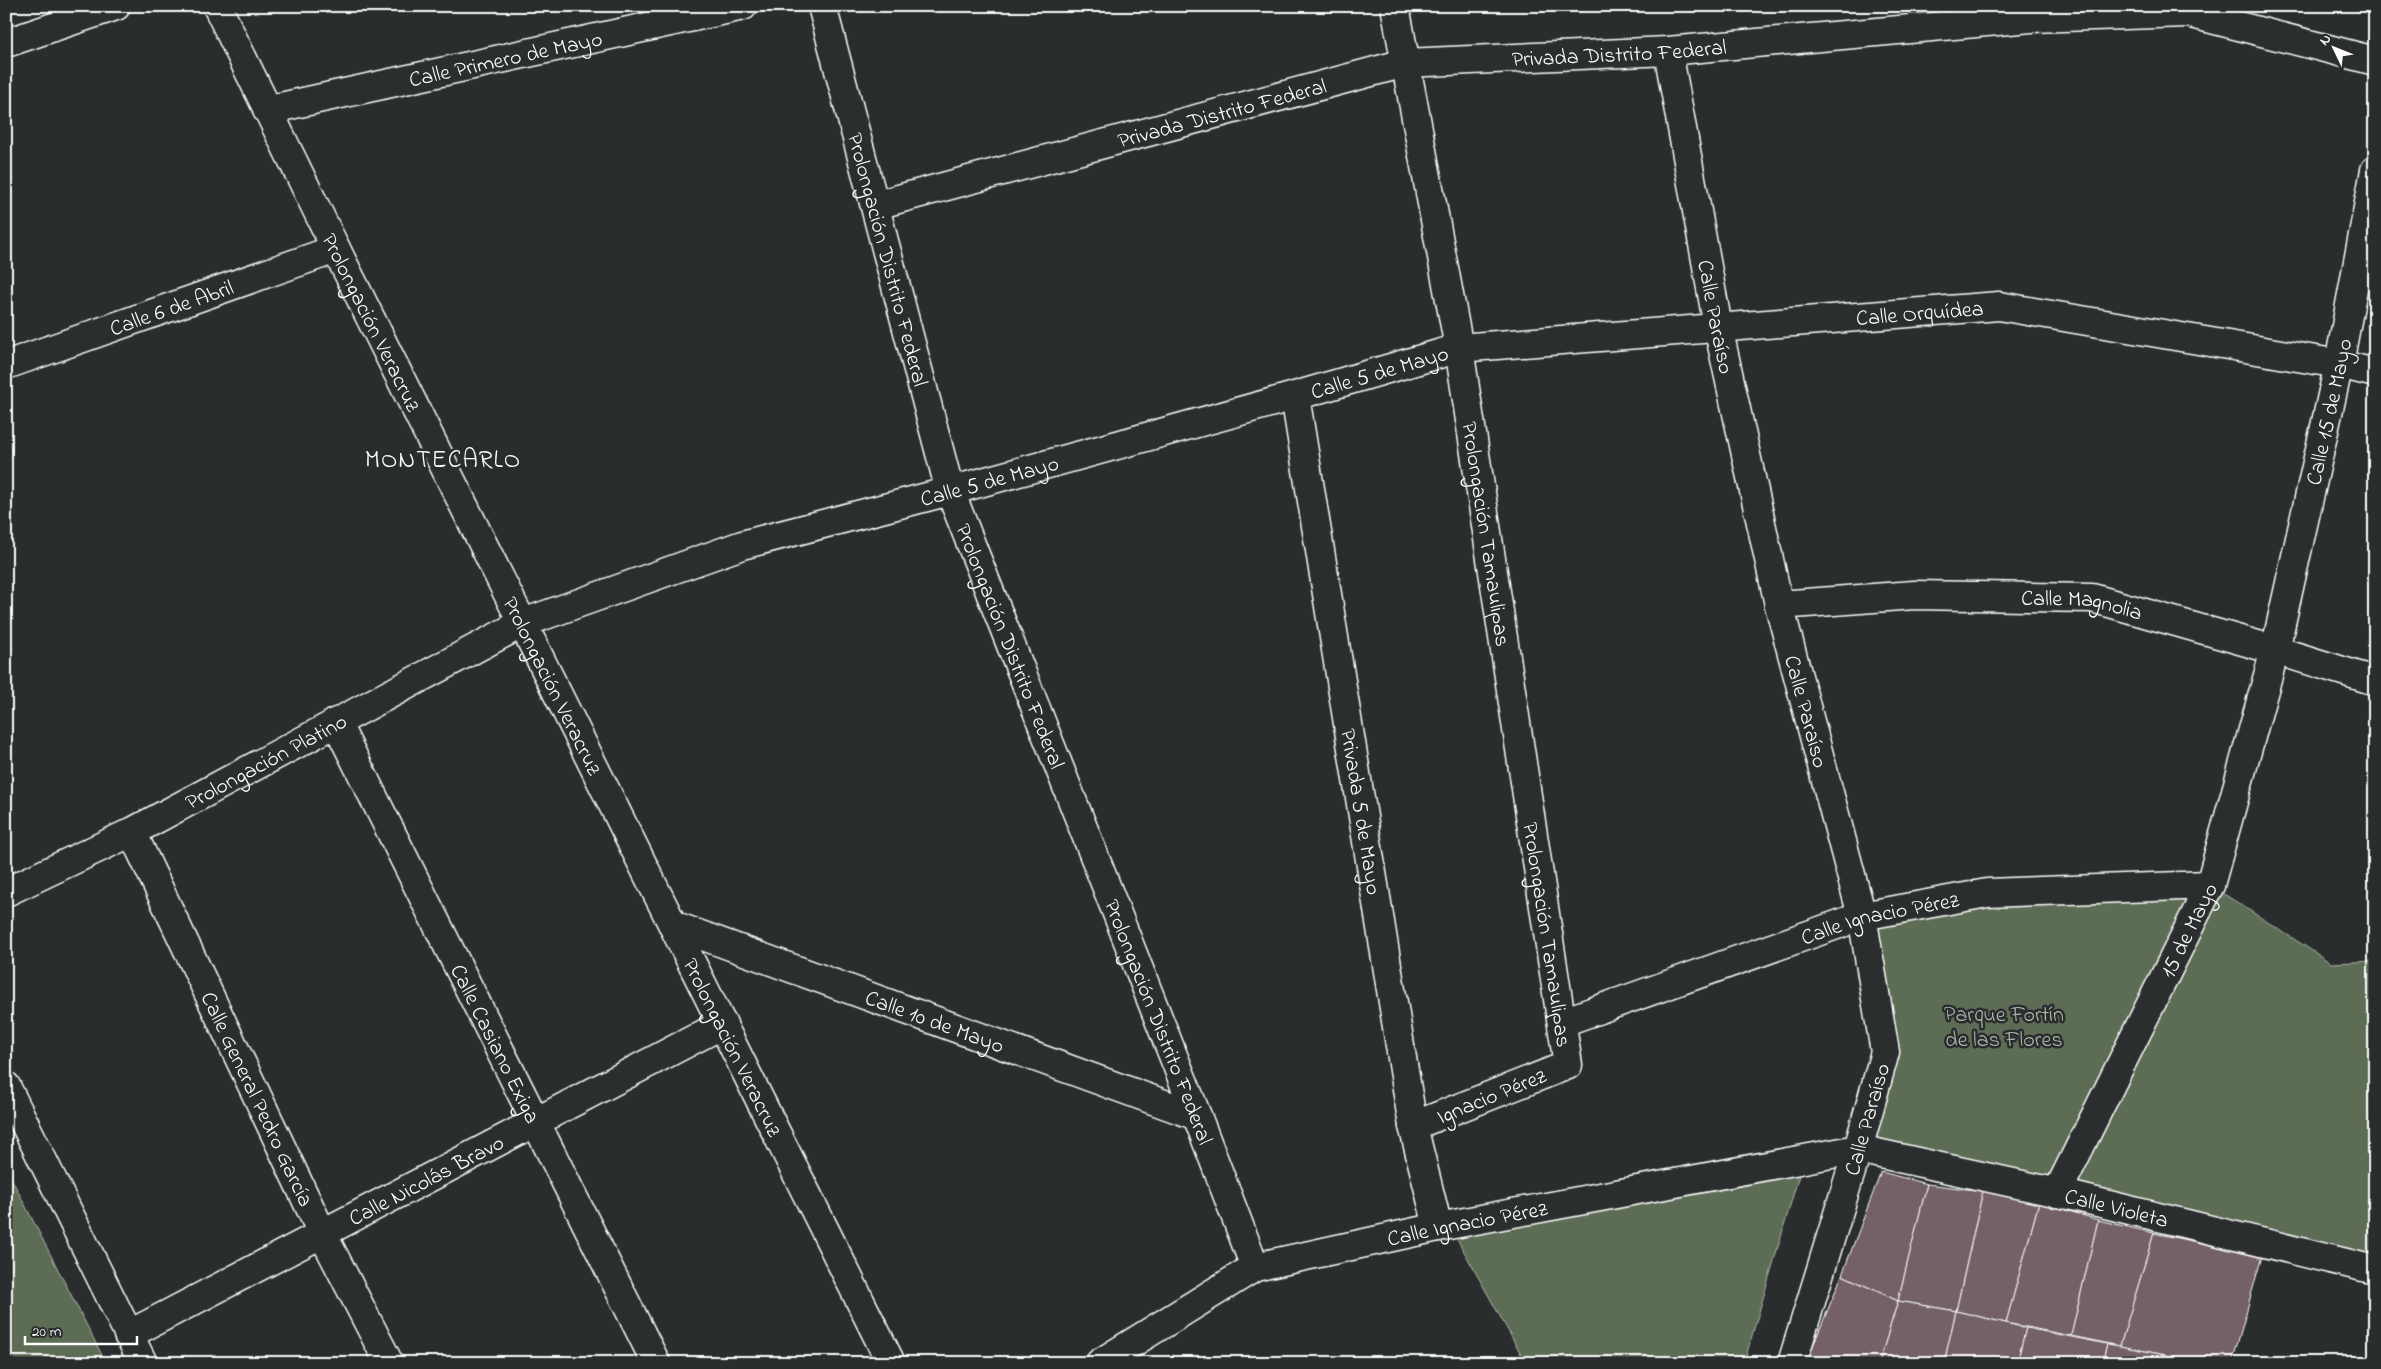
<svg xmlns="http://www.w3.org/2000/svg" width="2381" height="1369" font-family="'Indie Flower',sans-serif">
<rect width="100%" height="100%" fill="#2a2d2e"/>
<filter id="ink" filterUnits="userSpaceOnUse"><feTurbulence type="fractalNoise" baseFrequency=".02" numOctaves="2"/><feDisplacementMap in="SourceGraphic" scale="10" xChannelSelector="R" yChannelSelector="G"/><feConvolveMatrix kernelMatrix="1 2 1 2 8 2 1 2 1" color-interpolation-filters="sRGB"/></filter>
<g filter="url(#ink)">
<g fill="#5d6c54" stroke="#aeb6aa">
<path d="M 2210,885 L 2331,963 L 2375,961 L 2375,1270 L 2057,1193 L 1858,1149 L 1885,1052 L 1862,916 Z"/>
<path d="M 1804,1158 L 1744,1363 L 1526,1363 L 1456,1237 Z"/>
<path d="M 6,1168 L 106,1363 L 6,1363 Z"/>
</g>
<g fill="#736068" stroke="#fff">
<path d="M 1881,1172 L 1927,1184 L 1898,1301 L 1842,1275 Z"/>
<path d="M 1927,1184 L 1983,1191 L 1956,1311 L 1898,1301 Z"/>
<path d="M 1983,1191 L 2039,1202 L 2006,1323 L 1956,1311 Z"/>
<path d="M 2039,1202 L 2098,1220 L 2071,1336 L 2006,1323 Z"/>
<path d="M 2098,1220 L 2154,1233 L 2120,1346 L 2071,1336 Z"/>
<path d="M 2154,1233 L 2262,1256 L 2232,1363 L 2205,1363 L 2120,1346 Z"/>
<path d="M 1842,1275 L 1898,1301 L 1879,1363 L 1806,1363 Z"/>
<path d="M 1898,1301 L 1956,1311 L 1944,1363 L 1879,1363 Z"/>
<path d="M 1956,1311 L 2026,1328 L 2017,1363 L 1944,1363 Z"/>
<path d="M 2026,1328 L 2107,1344 L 2102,1363 L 2017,1363 Z"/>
<path d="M 2107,1344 L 2120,1346 L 2205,1363 L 2102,1363 Z"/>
</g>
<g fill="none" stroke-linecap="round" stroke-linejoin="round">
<defs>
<g id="street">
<path id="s1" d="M 217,6 L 336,249 L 891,1363"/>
<path id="s2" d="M 822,6 L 950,491 L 1197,1116 L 1255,1267"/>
<path id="s3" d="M 1395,6 L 1459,348 L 1568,1065 L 1413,1126"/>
<path d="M 6,43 L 116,6"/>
<path id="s4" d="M 1668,51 L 1718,327 L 1779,605 L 1862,916 L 1885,1052 L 1858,1149 L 1792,1363"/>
<path id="s5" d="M 267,110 L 743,6"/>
<path id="s6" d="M 876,205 L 1405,63 L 1668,51 L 2031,18 L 2188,13 L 2375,61"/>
<path id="s7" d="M 6,365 L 336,249"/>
<path id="s8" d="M 1295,396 L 1413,1126 L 1438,1227"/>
<path id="s9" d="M 1779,605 L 1914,595 L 2092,598 L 2275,650 L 2375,681"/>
<path id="s10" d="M 336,722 L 656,1363"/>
<path id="s11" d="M 132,832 L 322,1233 L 389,1363"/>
<path id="s12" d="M 6,892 L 132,832 L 523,623 L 742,545 L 950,491 L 1295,396 L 1459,348 L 1999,306 L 2339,364 L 2375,373"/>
<path id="s13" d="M 673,925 L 1197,1116"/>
<path id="s14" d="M 1563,1022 L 1862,916 L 1987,893 L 2210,885"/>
<path d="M 6,1086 L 143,1363"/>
<path id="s15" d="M 2057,1193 L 2210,885 L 2275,650 L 2339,364 L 2375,170"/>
<path id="s16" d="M 128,1335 L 723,1024"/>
<path id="s17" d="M 1100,1363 L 1255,1267 L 1438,1227 L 1858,1149 L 2068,1195 L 2375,1270"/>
</g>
</defs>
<use href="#street" stroke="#fff" stroke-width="31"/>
<use href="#street" stroke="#2a2d2e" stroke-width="28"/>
</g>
</g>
<g text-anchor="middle" stroke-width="5" stroke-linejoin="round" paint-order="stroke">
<g font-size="22" fill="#fff" stroke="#2a2d2e">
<text dy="8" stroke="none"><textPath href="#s6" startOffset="762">Privada Distrito Federal</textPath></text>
<text dy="8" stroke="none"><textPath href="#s5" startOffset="244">Calle Primero de Mayo</textPath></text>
<text dy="8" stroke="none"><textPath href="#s6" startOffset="358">Privada Distrito Federal</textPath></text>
<text dy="8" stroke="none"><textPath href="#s2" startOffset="262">Prolongación Distrito Federal</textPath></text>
<text dy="8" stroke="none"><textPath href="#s7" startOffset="175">Calle 6 de Abril</textPath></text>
<text dy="8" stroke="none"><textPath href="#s12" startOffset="2021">Calle Orquídea</textPath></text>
<text dy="8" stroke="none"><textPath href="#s4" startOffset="270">Calle Paraíso</textPath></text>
<text dy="8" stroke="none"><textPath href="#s1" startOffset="352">Prolongación Veracruz</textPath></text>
<text dy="8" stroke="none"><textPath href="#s12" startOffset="1476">Calle 5 de Mayo</textPath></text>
<text dy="8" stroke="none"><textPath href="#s15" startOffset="832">Calle 15 de Mayo</textPath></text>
<text dy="8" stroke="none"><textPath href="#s12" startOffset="1071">Calle 5 de Mayo</textPath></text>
<text dy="8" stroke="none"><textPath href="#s3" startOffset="536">Prolongación Tamaulipas</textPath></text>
<text dy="8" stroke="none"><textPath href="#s9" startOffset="304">Calle Magnolia</textPath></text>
<text dy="8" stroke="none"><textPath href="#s2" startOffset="668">Prolongación Distrito Federal</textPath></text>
<text dy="8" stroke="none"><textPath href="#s1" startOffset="758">Prolongación Veracruz</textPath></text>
<text dy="8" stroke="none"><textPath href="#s4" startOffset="675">Calle Paraíso</textPath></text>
<text dy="8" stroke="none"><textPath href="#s12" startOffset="291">Prolongación Platino</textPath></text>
<text dy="8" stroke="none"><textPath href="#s8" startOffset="421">Privada 5 de Mayo</textPath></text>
<text dy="8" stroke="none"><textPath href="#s14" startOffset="334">Calle Ignacio Pérez</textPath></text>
<text dy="8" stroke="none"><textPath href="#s15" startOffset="294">15 de Mayo</textPath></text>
<text dy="8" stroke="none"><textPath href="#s3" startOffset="941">Prolongación Tamaulipas</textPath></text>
<text dy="8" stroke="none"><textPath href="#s13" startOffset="279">Calle 10 de Mayo</textPath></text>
<text dy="8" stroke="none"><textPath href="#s2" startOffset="1072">Prolongación Distrito Federal</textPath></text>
<text dy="8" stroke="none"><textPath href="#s10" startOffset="359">Calle Casiano Exiga</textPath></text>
<text dy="8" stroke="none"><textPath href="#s1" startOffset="1162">Prolongación Veracruz</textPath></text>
<text transform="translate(1491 1095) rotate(-22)" y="8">Ignacio Pérez</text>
<text dy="8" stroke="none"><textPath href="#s11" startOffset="295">Calle General Pedro García</textPath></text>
<text transform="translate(1866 1119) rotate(-74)" y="8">Calle Paraíso</text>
<text dy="8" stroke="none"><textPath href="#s16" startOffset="336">Calle Nicolás Bravo</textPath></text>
<text dy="8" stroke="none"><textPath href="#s17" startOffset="1062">Calle Violeta</textPath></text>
<text dy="8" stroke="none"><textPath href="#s17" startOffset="399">Calle Ignacio Pérez</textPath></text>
</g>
<g font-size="22" fill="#aeb6aa" stroke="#2a2d2e">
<text x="2004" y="1021">Parque Fortín<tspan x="2004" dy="25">de las Flores</tspan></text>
</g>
<g font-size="25" letter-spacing="1" fill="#fff" stroke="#2a2d2e">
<text x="443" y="467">MONTECARLO</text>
</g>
</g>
<rect width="2381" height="1369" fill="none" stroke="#2a2d2e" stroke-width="25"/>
<rect x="12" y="12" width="2356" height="1344" fill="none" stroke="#fff" stroke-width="2" filter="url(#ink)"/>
<g transform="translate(2334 48) rotate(313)" stroke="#2a2d2e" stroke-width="4" paint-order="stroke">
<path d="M0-4L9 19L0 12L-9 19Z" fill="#ffffff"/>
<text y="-8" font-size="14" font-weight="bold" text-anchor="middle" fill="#ffffff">N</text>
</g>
<path d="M25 1336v8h112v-8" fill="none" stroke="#ffffff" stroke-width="2.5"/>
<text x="32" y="1336" font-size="15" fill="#ffffff" stroke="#2a2d2e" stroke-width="4" paint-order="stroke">20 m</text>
</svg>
